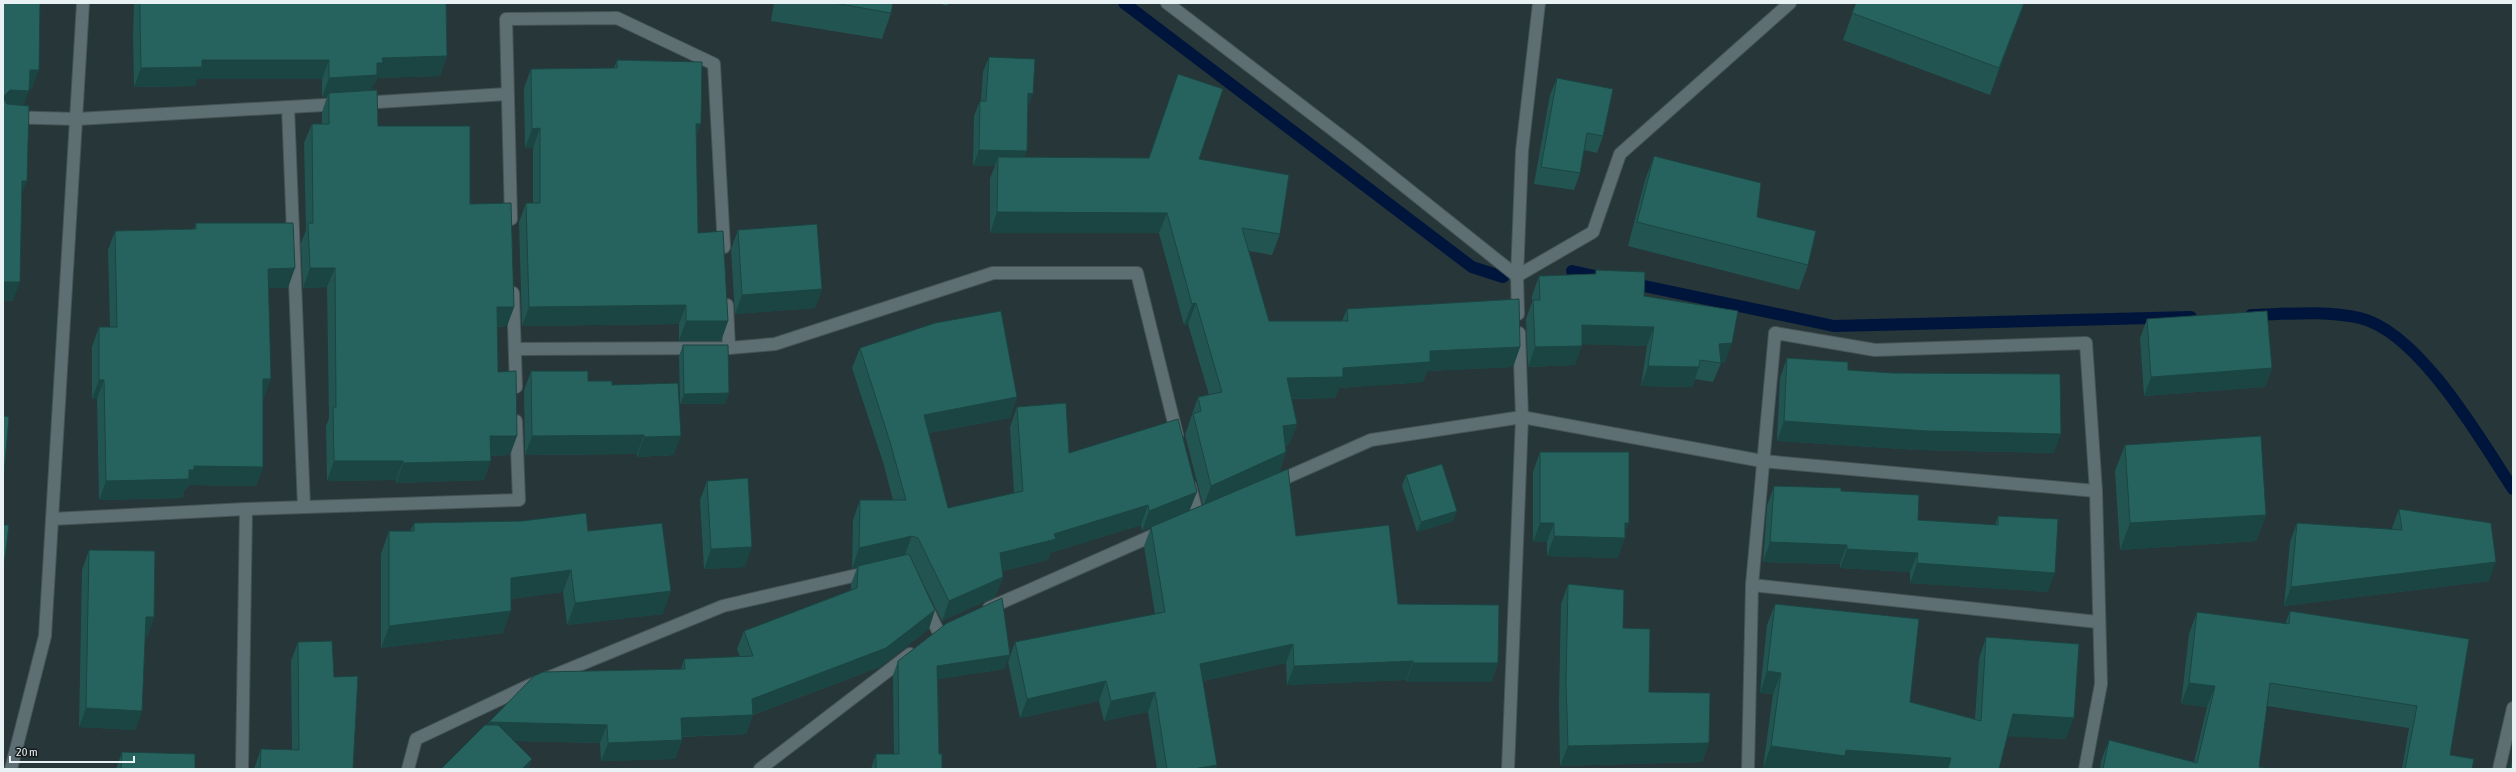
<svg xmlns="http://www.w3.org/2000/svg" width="2516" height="772" font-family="'Asap Condensed',sans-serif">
<rect width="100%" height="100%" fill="#263639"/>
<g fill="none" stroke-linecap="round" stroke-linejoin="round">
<g stroke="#00153c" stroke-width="12">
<path d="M 1124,3 L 1472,267 L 1503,277"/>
<path d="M 1572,271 L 1604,278"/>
<path d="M 1630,283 L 1834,326 L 2191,317"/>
<path d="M 2251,315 C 2287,314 2325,310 2360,318 C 2419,332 2481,440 2513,489"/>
</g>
<defs>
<g id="minor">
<path d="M 1167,3 L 1354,146 L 1517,276"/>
<path d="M 361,103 L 507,94"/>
<path d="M 288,107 L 304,507"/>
<path d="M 3,117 L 77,119 L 341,104"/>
<path d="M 511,219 L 506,19 L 617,18 L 714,64 L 724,247"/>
<path d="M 1517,276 L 1522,151 L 1539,3"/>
<path d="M 513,293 L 516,387"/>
<path d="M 727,305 L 729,348"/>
<path d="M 1518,314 L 1517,276 L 1593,232 L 1620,154 L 1790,3"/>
<path d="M 515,349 L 729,348 L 775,344 L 993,273 L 1137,273 L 1177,435"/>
<path d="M 1274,483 L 1371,440 L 1522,417 L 1762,461 L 2096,491"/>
<path d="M 1190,486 L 1198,517 L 1204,514"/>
<path d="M 52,519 L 246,509 L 519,500 L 516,421"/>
<path d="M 1752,585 L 2098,622"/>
<path d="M 926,606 L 938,631"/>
<path d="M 989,608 L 1163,531"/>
<path d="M 11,769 L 45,636 L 83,3"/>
<path d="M 242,769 L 246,509"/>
<path d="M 408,769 L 416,739 L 528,686 L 723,606 L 870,572"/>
<path d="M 760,769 L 910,654"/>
<path d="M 1508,769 L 1522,417 L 1519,333"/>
<path d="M 1748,769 L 1752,585 L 1775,333 L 1875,350 L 2086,343 L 2096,491 L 2101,684 L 2085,769"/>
<path d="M 2499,769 L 2513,708"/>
</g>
</defs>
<use href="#minor" stroke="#475457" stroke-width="14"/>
<use href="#minor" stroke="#5d6f72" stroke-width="12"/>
</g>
<g fill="#225551">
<path d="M 134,3 L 446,3 L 447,56 L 440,76 L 377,78 L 375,83 L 374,83 L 371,90 L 378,126 L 470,204 L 514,307 L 507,326 L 497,327 L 498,372 L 510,455 L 491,456 L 484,480 L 396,483 L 396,480 L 327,481 L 326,426 L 329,418 L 327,287 L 303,288 L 301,243 L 306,230 L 304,143 L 312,124 L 322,124 L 322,112 L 327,97 L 322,97 L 322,79 L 197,79 L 195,86 L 134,87 L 133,37 Z"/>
<path d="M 774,3 L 893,3 L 891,13 L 882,39 L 771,21 Z"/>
<path d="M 938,3 L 948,3 L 947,6 Z"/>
<path d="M 1856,3 L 2024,3 L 1990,95 L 1843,40 Z"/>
<path d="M 989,57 L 1028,108 L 1024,157 L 1199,159 L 1280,234 L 1272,255 L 1249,251 L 1269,321 L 1342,321 L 1347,309 L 1520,347 L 1513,367 L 1427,371 L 1423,382 L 1339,388 L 1335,398 L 1292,399 L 1297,424 L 1289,444 L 1286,445 L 1286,452 L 1279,473 L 1296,536 L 1398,604 L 1498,663 L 1491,682 L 1406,682 L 1406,680 L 1287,685 L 1286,663 L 1203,681 L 1217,765 L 1215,769 L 1157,769 L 1148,712 L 1104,721 L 1099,701 L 1020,718 L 1008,662 L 1015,642 L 1155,614 L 1144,546 L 1151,527 L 1142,531 L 1141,525 L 1050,553 L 1048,560 L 1002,571 L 1003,577 L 995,597 L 942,621 L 913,563 L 929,629 L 880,667 L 753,715 L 746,734 L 682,737 L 682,740 L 675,759 L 601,761 L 600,743 L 514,741 L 532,759 L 528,769 L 441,769 L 487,725 L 489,722 L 681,669 L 684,659 L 740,657 L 737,649 L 744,631 L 851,590 L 851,584 L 857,568 L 852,569 L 853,520 L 860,500 L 893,500 L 883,462 L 852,368 L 860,348 L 1017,397 L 1010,418 L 929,433 L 948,508 L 1014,493 L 1010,427 L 1017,407 L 1069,453 L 1190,510 L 1203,505 L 1185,435 L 1198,397 L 1209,395 L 1188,324 L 1184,325 L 1159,233 L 990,233 L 990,178 L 995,166 L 973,166 L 974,116 L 980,101 L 981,101 L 983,72 Z"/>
<path d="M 617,60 L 696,139 L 698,233 L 728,321 L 721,341 L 679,341 L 679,324 L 522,326 L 519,222 L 526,203 L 533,203 L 533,148 L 525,148 L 524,88 L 531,69 L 614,68 Z"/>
<path d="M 1557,78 L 1603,136 L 1597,153 L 1584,150 L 1580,173 L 1574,190 L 1534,184 L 1550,95 Z"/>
<path d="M 1654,156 L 1757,217 L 1808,265 L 1799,290 L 1628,246 L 1645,180 Z"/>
<path d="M 196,223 L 288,288 L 269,288 L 264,398 L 263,398 L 263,467 L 256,486 L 189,485 L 187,489 L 185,489 L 182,498 L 99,500 L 97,399 L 92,399 L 92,347 L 99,327 L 110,327 L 108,250 L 115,231 L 194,229 Z"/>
<path d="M 738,230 L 822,289 L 815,308 L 735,314 L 731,249 Z"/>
<path d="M 1596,270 L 1644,296 L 1725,363 L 1721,363 L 1713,382 L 1695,379 L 1692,387 L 1641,386 L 1647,346 L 1582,344 L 1575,365 L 1528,367 L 1526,319 L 1532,302 L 1532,296 L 1539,276 L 1595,274 Z"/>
<path d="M 2147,319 L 2272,368 L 2265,387 L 2144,396 L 2140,338 Z"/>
<path d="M 683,345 L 729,393 L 725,404 L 680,404 L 679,356 Z"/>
<path d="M 1787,358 L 1848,370 L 2054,453 L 1919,450 L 1777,441 L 1780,378 Z"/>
<path d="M 531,371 L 612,385 L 674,455 L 637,457 L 637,454 L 525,455 L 524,391 Z"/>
<path d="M 2125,445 L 2266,515 L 2256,541 L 2120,550 L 2115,471 Z"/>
<path d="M 1540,452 L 1618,558 L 1547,556 L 1547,542 L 1533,542 L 1533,472 Z"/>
<path d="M 1406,475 L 1453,521 L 1417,532 L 1402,486 Z"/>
<path d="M 707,481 L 745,567 L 704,569 L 700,500 Z"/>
<path d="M 1774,486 L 1841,491 L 1918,520 L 1995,525 L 1998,516 L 2048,592 L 1910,583 L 1910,572 L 1840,568 L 1840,564 L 1763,562 L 1767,506 Z"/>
<path d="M 2399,509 L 2489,581 L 2284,606 L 2290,542 L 2297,523 L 2392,530 L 2392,528 Z"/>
<path d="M 414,523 L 588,531 L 663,614 L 567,625 L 563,592 L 511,599 L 503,633 L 381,648 L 381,554 L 389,531 L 410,531 Z"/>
<path d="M 89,550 L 154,617 L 147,637 L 145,637 L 142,711 L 135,730 L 79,727 L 82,570 Z"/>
<path d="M 1568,584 L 1623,628 L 1649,692 L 1709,743 L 1702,762 L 1560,766 L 1559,703 L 1561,604 Z"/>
<path d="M 1775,604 L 1910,702 L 1975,719 L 1979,659 L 1986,637 L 2066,739 L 2007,736 L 1999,769 L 1774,769 L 1763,768 L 1773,694 L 1760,693 L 1767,625 Z"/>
<path d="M 2290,611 L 2469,639 L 2450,755 L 2472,769 L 2402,769 L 2409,728 L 2267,706 L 2259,767 L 2271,769 L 2100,769 L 2101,761 L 2109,740 L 2194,762 L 2207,707 L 2181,704 L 2189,634 L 2197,612 L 2285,624 Z"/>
<path d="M 298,642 L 334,677 L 353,769 L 254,769 L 261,749 L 292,750 L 291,661 Z"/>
<path d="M 898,661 L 1005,669 L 938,679 L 939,754 L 942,769 L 871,769 L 876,754 L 894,754 L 893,675 Z"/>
<path d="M 122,752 L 195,769 L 116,769 Z"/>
<path d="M 2513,757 L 2513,769 L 2510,769 Z"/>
</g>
<g fill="#1b4542">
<path d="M 2024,3 L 2025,3 L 1990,95 L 1999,68 Z"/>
<path d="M 447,56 L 440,76 L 377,78 L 375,83 L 374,83 L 370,94 L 329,93 L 327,97 L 322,97 L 329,78 L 382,58 Z"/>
<path d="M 202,60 L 329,60 L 322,79 L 197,79 L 195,86 L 134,87 L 141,68 Z"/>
<path d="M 30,70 L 39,70 L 32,89 L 23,89 Z"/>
<path d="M 10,90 L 29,91 L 22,110 L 3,110 L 3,97 Z"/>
<path d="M 1028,93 L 1033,94 L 1027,109 Z"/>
<path d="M 696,124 L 701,124 L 694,144 Z"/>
<path d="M 540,128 L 533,148 L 525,148 L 532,129 Z"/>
<path d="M 979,150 L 1027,151 L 1021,167 L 998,157 L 995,166 L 973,166 Z"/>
<path d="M 22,181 L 27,181 L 19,201 Z"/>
<path d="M 997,212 L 1167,213 L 1159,233 L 990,233 Z"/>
<path d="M 295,268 L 288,288 L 261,288 L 268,269 Z"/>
<path d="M 310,268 L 335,268 L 327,287 L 303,288 Z"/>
<path d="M 4,282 L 20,282 L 13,301 L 3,301 Z"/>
<path d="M 822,289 L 815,308 L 735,314 L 742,295 Z"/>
<path d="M 1196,303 L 1188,324 L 1184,325 L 1192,304 Z"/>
<path d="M 686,305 L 679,324 L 522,326 L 529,307 Z"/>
<path d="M 497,307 L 514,307 L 507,326 L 490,327 Z"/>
<path d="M 686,321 L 728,321 L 721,341 L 679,341 Z"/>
<path d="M 1582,325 L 1654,327 L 1647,346 L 1575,344 Z"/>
<path d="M 1732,343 L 1725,363 L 1719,363 L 1719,344 Z"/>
<path d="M 1582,346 L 1575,365 L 1528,367 L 1535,347 Z"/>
<path d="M 1520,347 L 1513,367 L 1427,371 L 1423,382 L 1339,388 L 1335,398 L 1280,399 L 1287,378 L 1430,351 Z"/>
<path d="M 1648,366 L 1699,367 L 1692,387 L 1641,386 Z"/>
<path d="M 2272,368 L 2265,387 L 2144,396 L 2151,377 Z"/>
<path d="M 263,379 L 271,379 L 264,398 L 256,399 Z"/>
<path d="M 99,380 L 104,380 L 97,399 L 92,399 Z"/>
<path d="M 729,393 L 725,404 L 680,404 L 684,394 Z"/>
<path d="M 1017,397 L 1010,418 L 917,435 L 924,415 Z"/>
<path d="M 1784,421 L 2061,434 L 2054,453 L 1919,450 L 1777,441 Z"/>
<path d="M 1297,424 L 1289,444 L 1276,447 L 1283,426 Z"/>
<path d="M 644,435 L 637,454 L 525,455 L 532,436 Z"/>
<path d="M 490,436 L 517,436 L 510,455 L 483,456 Z"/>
<path d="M 681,436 L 674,455 L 637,457 L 644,437 Z"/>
<path d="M 1286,452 L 1279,473 L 1203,507 L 1211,486 Z"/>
<path d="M 334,461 L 403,461 L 396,480 L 327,481 Z"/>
<path d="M 491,461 L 484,480 L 396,483 L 403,463 Z"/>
<path d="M 194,466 L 263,467 L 256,486 L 189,485 L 187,489 L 185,489 L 182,498 L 99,500 L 106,481 L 189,470 Z"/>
<path d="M 1197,492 L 1189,512 L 1142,531 L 1149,511 Z"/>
<path d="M 1148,505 L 1141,525 L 1050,553 L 1048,560 L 992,573 L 1000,553 L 1054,534 Z"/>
<path d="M 1457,511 L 1453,521 L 1417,532 L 1421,522 Z"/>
<path d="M 2266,515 L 2256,541 L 2120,550 L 2130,523 Z"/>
<path d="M 1540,523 L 1554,523 L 1547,542 L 1533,542 Z"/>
<path d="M 1625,523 L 1629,523 L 1623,538 L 1625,538 L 1618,558 L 1547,556 L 1554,536 Z"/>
<path d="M 912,536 L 904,557 L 858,566 L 857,568 L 852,569 L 859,548 Z"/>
<path d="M 1770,542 L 1847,545 L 1840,564 L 1763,562 Z"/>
<path d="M 752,547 L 745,567 L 704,569 L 711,549 Z"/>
<path d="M 1847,549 L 1918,553 L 1910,572 L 1840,568 Z"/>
<path d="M 2496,562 L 2489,581 L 2284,606 L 2291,587 Z"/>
<path d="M 1917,563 L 2055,573 L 2048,592 L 1910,583 Z"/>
<path d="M 571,570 L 563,592 L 503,600 L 511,578 Z"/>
<path d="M 1003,577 L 995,597 L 942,621 L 949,601 Z"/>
<path d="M 671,591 L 663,614 L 567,625 L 575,603 Z"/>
<path d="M 935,610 L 929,629 L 880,667 L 752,715 L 753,715 L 746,734 L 674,737 L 681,718 L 752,699 Z"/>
<path d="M 511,611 L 503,633 L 381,648 L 389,626 Z"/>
<path d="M 146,617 L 154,617 L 147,637 L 139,637 Z"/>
<path d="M 1293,644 L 1286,663 L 1193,683 L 1200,664 Z"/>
<path d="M 1010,655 L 1005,669 L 932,680 L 937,666 Z"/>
<path d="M 1413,661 L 1406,680 L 1287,685 L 1294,666 Z"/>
<path d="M 1413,663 L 1498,663 L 1491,682 L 1406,682 Z"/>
<path d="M 1767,671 L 1781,673 L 1773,694 L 1760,693 Z"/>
<path d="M 1106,681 L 1099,701 L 1020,718 L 1027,699 Z"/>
<path d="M 2189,683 L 2215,686 L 2207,707 L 2181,704 Z"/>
<path d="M 1155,692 L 1148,712 L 1104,721 L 1111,701 Z"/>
<path d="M 86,708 L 142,711 L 135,730 L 79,727 Z"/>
<path d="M 2013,714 L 2074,718 L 2066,739 L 2005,736 Z"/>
<path d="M 489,722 L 607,725 L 600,743 L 482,740 Z"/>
<path d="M 682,740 L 675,759 L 601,761 L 608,743 Z"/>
<path d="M 1709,743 L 1702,762 L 1560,766 L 1568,746 Z"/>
<path d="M 1771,746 L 1846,750 L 1951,758 L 1947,769 L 1774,769 L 1763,768 Z"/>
<path d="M 532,759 L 528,769 L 522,769 Z"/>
<path d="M 1217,765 L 1215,769 L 1193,769 Z"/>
</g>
<g fill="#27635e" stroke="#1b4542">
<path d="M 3,3 L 40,3 L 39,70 L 30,70 L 29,91 L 10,90 L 3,97 Z"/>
<path d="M 140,3 L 446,3 L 447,56 L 382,58 L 383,63 L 377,63 L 377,75 L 329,78 L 329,60 L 202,60 L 202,67 L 141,68 L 140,18 Z"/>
<path d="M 834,3 L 893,3 L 891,13 Z"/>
<path d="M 1856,3 L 2024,3 L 1999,68 L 1852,13 Z"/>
<path d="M 989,57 L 1035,59 L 1033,94 L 1028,93 L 1027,151 L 979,150 L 980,101 L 986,101 Z"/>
<path d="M 617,60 L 702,62 L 701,124 L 696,124 L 698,233 L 723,231 L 728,321 L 686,321 L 686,305 L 529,307 L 526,203 L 540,203 L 540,128 L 532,129 L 531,69 L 617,68 Z"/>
<path d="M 1178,74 L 1223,89 L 1199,159 L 1289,175 L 1280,234 L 1242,228 L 1269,321 L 1348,321 L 1347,309 L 1519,299 L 1520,347 L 1430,351 L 1430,362 L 1343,368 L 1343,377 L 1287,378 L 1297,424 L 1283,426 L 1286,452 L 1211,486 L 1193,414 L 1201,411 L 1198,397 L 1222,392 L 1196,303 L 1192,304 L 1167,213 L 997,212 L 998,157 L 1149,158 Z"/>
<path d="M 1557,78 L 1613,89 L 1603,136 L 1587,133 L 1580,173 L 1541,167 Z"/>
<path d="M 377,90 L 378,126 L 470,126 L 470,204 L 511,203 L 514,307 L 497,307 L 498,372 L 516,371 L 517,436 L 490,436 L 491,461 L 403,463 L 403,461 L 334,461 L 333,407 L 336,407 L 335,268 L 310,268 L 308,223 L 313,223 L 312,124 L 329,124 L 329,93 Z"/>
<path d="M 3,98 L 7,104 L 29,106 L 27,181 L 22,181 L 20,282 L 4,282 L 4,416 L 9,417 L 3,484 Z"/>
<path d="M 1654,156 L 1761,183 L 1757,217 L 1816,231 L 1808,265 L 1637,222 Z"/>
<path d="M 196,223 L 293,223 L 295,268 L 268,269 L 271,379 L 263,379 L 263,467 L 194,466 L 194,470 L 189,470 L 189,479 L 106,481 L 104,380 L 99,380 L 99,327 L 117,327 L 115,231 L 196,229 Z"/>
<path d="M 817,224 L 822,289 L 742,295 L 738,230 Z"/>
<path d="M 1596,270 L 1645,272 L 1644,296 L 1738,311 L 1732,343 L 1719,344 L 1721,363 L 1700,360 L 1699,367 L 1648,366 L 1654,327 L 1582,325 L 1582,346 L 1535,347 L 1533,300 L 1540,300 L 1539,276 L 1596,274 Z"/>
<path d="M 1001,311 L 1017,397 L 924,415 L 948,508 L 1023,491 L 1017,407 L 1066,403 L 1069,453 L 1178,419 L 1197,492 L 1149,511 L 1148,505 L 1054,534 L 1056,539 L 1000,553 L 1003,577 L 949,601 L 918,538 L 912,536 L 859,548 L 860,500 L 906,500 L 890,442 L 860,348 L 935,323 Z"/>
<path d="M 2267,311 L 2272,368 L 2151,377 L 2147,319 Z"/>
<path d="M 683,345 L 728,345 L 729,393 L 684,394 Z"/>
<path d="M 1787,358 L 1848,362 L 1848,370 L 1892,373 L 2060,374 L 2061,434 L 1927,431 L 1784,421 Z"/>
<path d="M 531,371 L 588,371 L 588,381 L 612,381 L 612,385 L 678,383 L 681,436 L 644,437 L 644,435 L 532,436 Z"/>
<path d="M 2261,436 L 2266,515 L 2130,523 L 2125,445 Z"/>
<path d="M 1540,452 L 1629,452 L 1629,523 L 1625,523 L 1625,538 L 1554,536 L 1554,523 L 1540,523 Z"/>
<path d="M 1442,464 L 1457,511 L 1421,522 L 1406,475 Z"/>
<path d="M 1288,469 L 1296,536 L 1389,525 L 1398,604 L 1499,605 L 1498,663 L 1413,663 L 1413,661 L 1294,666 L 1293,644 L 1200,664 L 1217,765 L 1193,769 L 1167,769 L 1155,692 L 1111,701 L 1106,681 L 1027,699 L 1015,642 L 1165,612 L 1151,527 Z"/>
<path d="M 748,478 L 752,547 L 711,549 L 707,481 Z"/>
<path d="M 1774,486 L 1841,488 L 1841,491 L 1919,495 L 1918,520 L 1998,525 L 1998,516 L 2058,519 L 2055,573 L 1917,563 L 1918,553 L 1847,549 L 1847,545 L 1770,542 Z"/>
<path d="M 2399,509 L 2491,523 L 2496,562 L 2291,587 L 2297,523 L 2402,530 Z"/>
<path d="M 586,513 L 588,531 L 662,523 L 671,591 L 575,603 L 571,570 L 511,578 L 511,611 L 389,626 L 389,531 L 414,531 L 414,523 L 522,521 Z"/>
<path d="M 3,525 L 9,525 L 3,573 Z"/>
<path d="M 89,550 L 155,551 L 154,617 L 146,617 L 142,711 L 86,708 Z"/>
<path d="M 909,554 L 935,610 L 886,648 L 752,699 L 753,715 L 681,718 L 682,740 L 608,743 L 607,725 L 489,722 L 534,676 L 543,672 L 685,669 L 684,659 L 753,656 L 744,631 L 857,588 L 858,566 Z"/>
<path d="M 1568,584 L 1624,590 L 1623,628 L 1650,629 L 1649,692 L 1710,693 L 1709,743 L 1568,746 L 1566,683 Z"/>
<path d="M 1002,598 L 1010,655 L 937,666 L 939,754 L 942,754 L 942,769 L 876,769 L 876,754 L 899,754 L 898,661 L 947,623 Z"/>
<path d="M 1775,604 L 1919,619 L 1910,702 L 1981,721 L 1986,637 L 2079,644 L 2074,718 L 2013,714 L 1999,769 L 1948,769 L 1951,758 L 1846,750 L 1845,756 L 1771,746 L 1781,673 L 1767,671 Z"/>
<path d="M 2290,611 L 2469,639 L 2450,755 L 2474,759 L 2472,769 L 2405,769 L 2417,706 L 2270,683 L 2259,767 L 2271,769 L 2103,769 L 2109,740 L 2197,763 L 2215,686 L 2189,683 L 2197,612 L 2289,624 Z"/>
<path d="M 332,641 L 334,677 L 358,676 L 353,769 L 260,769 L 261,749 L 299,750 L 298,642 Z"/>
<path d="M 485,725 L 498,725 L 532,759 L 522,769 L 441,769 Z"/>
<path d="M 122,752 L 195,754 L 195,769 L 121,769 Z"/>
</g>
<rect width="2516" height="772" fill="none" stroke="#e8f1f3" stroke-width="8"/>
<path d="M10 756v6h124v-6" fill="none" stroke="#e8f1f3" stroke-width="2"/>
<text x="16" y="756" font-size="12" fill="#e8f1f3" stroke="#151c1d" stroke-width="3" paint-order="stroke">20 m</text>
</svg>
